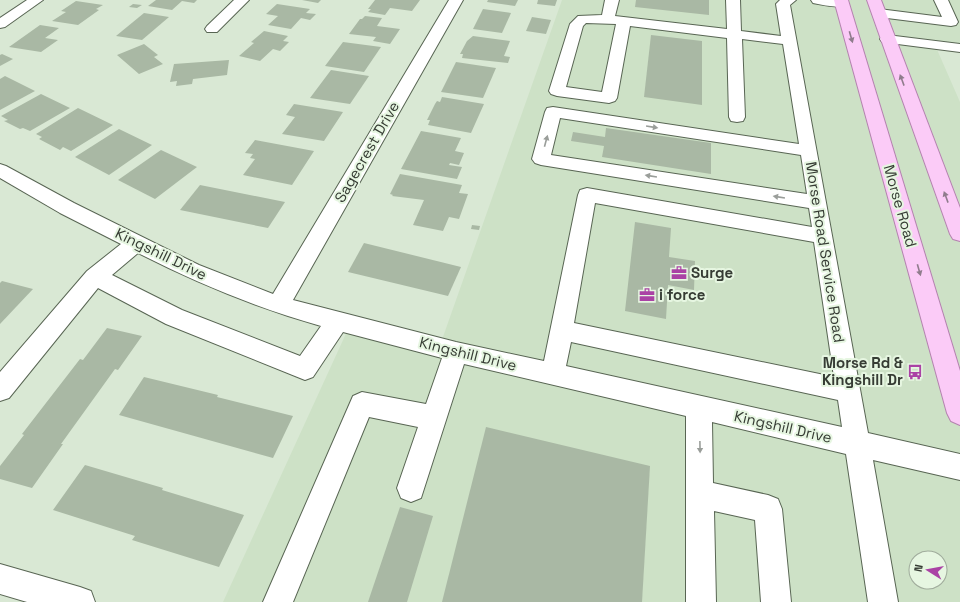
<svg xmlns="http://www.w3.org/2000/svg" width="960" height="602" font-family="'Space Grotesk',sans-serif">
<rect width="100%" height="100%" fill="#d9e8d4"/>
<path fill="#cde1c6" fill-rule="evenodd" d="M 562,0 L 960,0 L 960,48 L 935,45 L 960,102 L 960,602 L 223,602 L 349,327 L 438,351 ZM 916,558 L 940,558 L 940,582 L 916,582 Z"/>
<g fill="#a9b8a4">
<path d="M 156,0 L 197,0 L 194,3 L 182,1 L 172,10 L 148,6 Z"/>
<path d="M 302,0 L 321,0 L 318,3 Z"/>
<path d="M 375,0 L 420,0 L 412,11 L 390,8 L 385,15 L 368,12 L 371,9 L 368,9 Z"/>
<path d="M 488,0 L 518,0 L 515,6 L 487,2 Z"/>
<path d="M 538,0 L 557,0 L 555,6 L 537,4 Z"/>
<path d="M 636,0 L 709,0 L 709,15 L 635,7 Z"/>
<path d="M 76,1 L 103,5 L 96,9 L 99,10 L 78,25 L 52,21 L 66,12 L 61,11 Z"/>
<path d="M 133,4 L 142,5 L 137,8 L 129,7 Z"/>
<path d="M 277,4 L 310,9 L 306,13 L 316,14 L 310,20 L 301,18 L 291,29 L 268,25 L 278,16 L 266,14 Z"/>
<path d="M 483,9 L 511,13 L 502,33 L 473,29 Z"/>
<path d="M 144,13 L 169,17 L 142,40 L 116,36 Z"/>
<path d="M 365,16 L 382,18 L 377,26 L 400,29 L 390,44 L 373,41 L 376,37 L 349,34 L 360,19 L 362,19 Z"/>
<path d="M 532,17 L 551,20 L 546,34 L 526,31 Z"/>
<path d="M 40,25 L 59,28 L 45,38 L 58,40 L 41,52 L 9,47 Z"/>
<path d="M 264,31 L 288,36 L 283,41 L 289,42 L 280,51 L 273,49 L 260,61 L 239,56 L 254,43 L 251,42 Z"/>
<path d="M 651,35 L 702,41 L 702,105 L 644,97 Z"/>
<path d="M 473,36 L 510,41 L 504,56 L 510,57 L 508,63 L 462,58 L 463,54 L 460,54 L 467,41 Z"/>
<path d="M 343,42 L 381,47 L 364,72 L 325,66 Z"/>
<path d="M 144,44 L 158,55 L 154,57 L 163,64 L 139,74 L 117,55 Z"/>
<path d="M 2,54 L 13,59 L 0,66 L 0,55 Z"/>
<path d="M 229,60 L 227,75 L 193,79 L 192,84 L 176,86 L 177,81 L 170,82 L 174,64 Z"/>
<path d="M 456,62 L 496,68 L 483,98 L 441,92 Z"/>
<path d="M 331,70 L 369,76 L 350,104 L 310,98 Z"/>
<path d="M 5,76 L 35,91 L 0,110 L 0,79 Z"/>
<path d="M 41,94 L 70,108 L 30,131 L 23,128 L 20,129 L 4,121 L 8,120 L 1,116 Z"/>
<path d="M 442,97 L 484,104 L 471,133 L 428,125 L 430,120 L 427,120 L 435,104 L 437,101 L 440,102 Z"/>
<path d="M 294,104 L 343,112 L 324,141 L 282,134 L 295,117 L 286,115 Z"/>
<path d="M 78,108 L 113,125 L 71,151 L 63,147 L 60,150 L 39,139 L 42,137 L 36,134 Z"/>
<path d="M 606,128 L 711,143 L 711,174 L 602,157 L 604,146 L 571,141 L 573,132 L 605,137 Z"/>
<path d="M 119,129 L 152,145 L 109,175 L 75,157 Z"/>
<path d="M 421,131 L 461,138 L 455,151 L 464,153 L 459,165 L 450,163 L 449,165 L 462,167 L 457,179 L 401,169 Z"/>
<path d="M 255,140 L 314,151 L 292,185 L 243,175 L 255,159 L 250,158 L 253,154 L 245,153 Z"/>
<path d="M 161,150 L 197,167 L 155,199 L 118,180 Z"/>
<path d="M 400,174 L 462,185 L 459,193 L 468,194 L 459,219 L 449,217 L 443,231 L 413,225 L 424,200 L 392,196 L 393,195 L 390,194 Z"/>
<path d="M 200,185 L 285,202 L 268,228 L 180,210 Z"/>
<path d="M 635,222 L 671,228 L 669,257 L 695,261 L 694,290 L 668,285 L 666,319 L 625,311 Z"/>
<path d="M 472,225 L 480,226 L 479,230 L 471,229 Z"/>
<path d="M 364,243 L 461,267 L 448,296 L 348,272 Z"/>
<path d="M 2,281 L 33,289 L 0,324 L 0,283 Z"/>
<path d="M 107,328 L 142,336 L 118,370 L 115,369 L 61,444 L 63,444 L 32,488 L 0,479 L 0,466 L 24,435 L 22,434 L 80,359 L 83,360 Z"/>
<path d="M 144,377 L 218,395 L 217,397 L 293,416 L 273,458 L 119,415 Z"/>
<path d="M 486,427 L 650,466 L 642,602 L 442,602 Z"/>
<path d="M 85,465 L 163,488 L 162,490 L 244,515 L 219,567 L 132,540 L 135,536 L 53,510 Z"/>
<path d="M 400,507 L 433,516 L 407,602 L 368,602 Z"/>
</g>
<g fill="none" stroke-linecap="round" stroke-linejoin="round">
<defs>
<g id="minor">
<path d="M 27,0 L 43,0 L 5,27 L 0,28 L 0,18 Z"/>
<path d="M 234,0 L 249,0 L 217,32 L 207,32 L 205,29 L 207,26 Z"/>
<path d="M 449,0 L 463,0 L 293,300 L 456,342 L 544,361 L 578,195 L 580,190 L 587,188 L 812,227 L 809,208 L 541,165 L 535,163 L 532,159 L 545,112 L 547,108 L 553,107 L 799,144 L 783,44 L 742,39 L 745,117 L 743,121 L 737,122 L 731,121 L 729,117 L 727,38 L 630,26 L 617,98 L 615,101 L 609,103 L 557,96 L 551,94 L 549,91 L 570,24 L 578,16 L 602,15 L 605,0 L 619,0 L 615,16 L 727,29 L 726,0 L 740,0 L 741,31 L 781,36 L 776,4 L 780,0 L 796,0 L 790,5 L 868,433 L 960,454 L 960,480 L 873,460 L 898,602 L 868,602 L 846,454 L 712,422 L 713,483 L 768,495 L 778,499 L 782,509 L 791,602 L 761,602 L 755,520 L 714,511 L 716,602 L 686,602 L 686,416 L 464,364 L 421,498 L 411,502 L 401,498 L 397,488 L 418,427 L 369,417 L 293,602 L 263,602 L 353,396 L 362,392 L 426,404 L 442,358 L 343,332 L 313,377 L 305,380 L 166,324 L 98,288 L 9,398 L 0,401 L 0,372 L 87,271 L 121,244 L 60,213 L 0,178 L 0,164 L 6,166 L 74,203 L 199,265 L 273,294 ZM 586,23 L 616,24 L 602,92 L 566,87 L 583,26 ZM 560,118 L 801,155 L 807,194 L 551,155 ZM 595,203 L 814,242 L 834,377 L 574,323 ZM 138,253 C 197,283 257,308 321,326 L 300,356 L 182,310 L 112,275 ZM 571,342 L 838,400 L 842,427 L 566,366 Z"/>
<path d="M 811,0 L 845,0 L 848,3 L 846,6 C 836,8 823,5 813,3 Z"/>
<path d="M 934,0 L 948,0 L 958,22 L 956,25 L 951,26 L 879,17 L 874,16 L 872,13 L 874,10 L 879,9 L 942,17 Z"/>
<path d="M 887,35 L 960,44 L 960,52 L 882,42 L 880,39 L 882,36 Z"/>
<path d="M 0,564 L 80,587 L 91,591 L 95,602 L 27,602 L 0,594 Z"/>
</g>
<g id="major">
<path d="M 834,0 L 848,0 L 960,371 L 960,425 L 951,421 L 947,413 Z"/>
<path d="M 867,0 L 881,0 L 960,208 L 960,241 L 953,239 L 950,234 Z"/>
</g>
</defs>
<use href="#minor" stroke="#586553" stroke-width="2"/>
<use href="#major" stroke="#b482af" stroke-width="2"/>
<use href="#minor" fill="#fff" fill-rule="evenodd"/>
<use href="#major" fill="#fbcbf7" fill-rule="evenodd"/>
</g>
<defs><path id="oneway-solid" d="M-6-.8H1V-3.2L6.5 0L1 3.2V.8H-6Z"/></defs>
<g fill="#8f7c8c">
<use href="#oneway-solid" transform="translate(851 37) rotate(74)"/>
<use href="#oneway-solid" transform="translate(902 80) rotate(-110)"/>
<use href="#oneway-solid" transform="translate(946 197) rotate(-110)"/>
<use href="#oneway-solid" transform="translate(919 270) rotate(74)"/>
</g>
<g fill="#9a9e9a">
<use href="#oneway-solid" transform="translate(652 127) rotate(9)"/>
<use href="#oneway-solid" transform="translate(546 141) rotate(-75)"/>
<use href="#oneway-solid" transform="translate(651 176) rotate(-171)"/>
<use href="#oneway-solid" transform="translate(779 197) rotate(-171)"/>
<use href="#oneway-solid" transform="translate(700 447) rotate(89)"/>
</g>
<defs>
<symbol id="office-bare" viewBox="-9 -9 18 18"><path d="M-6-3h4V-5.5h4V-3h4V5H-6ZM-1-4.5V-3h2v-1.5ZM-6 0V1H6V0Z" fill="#aa42a5" stroke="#e6f6e1" stroke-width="2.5" paint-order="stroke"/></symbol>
<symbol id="bus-bare" viewBox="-9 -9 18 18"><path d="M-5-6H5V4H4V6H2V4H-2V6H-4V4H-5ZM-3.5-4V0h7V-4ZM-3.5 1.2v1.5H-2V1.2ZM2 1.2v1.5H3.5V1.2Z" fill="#aa42a5" stroke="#e6f6e1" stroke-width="2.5" paint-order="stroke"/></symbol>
</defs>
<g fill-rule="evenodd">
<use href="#office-bare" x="668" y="262" width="22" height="22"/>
<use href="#office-bare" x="636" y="284" width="22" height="22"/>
<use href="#bus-bare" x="904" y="361" width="22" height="22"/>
</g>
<g text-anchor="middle" stroke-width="4" stroke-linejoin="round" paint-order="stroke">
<g font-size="15" fill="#363c34" stroke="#e6f6e1">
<text transform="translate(367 152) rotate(-60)" y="5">Sagecrest Drive</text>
<text transform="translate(900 206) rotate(74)" y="5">Morse Road</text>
<text transform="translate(825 252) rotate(81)" y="5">Morse Road Service Road</text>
<text transform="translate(161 254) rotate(26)" y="5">Kingshill Drive</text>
<text transform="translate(468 354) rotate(14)" y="5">Kingshill Drive</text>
<text transform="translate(783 427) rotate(13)" y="5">Kingshill Drive</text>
</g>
<g font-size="15" font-weight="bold" fill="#363c34" stroke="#e6f6e1" text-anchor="start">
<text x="691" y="278">Surge</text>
<text x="659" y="300">i force</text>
<text x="903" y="368" text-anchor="end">Morse Rd &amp;<tspan x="903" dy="17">Kingshill Dr</tspan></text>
</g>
</g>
<g transform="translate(928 570) rotate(281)"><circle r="19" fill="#e6f6e1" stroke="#a0ac9c"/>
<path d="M0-3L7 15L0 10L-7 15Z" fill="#aa42a5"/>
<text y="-6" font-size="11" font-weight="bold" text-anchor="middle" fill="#363c34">N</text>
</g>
</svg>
